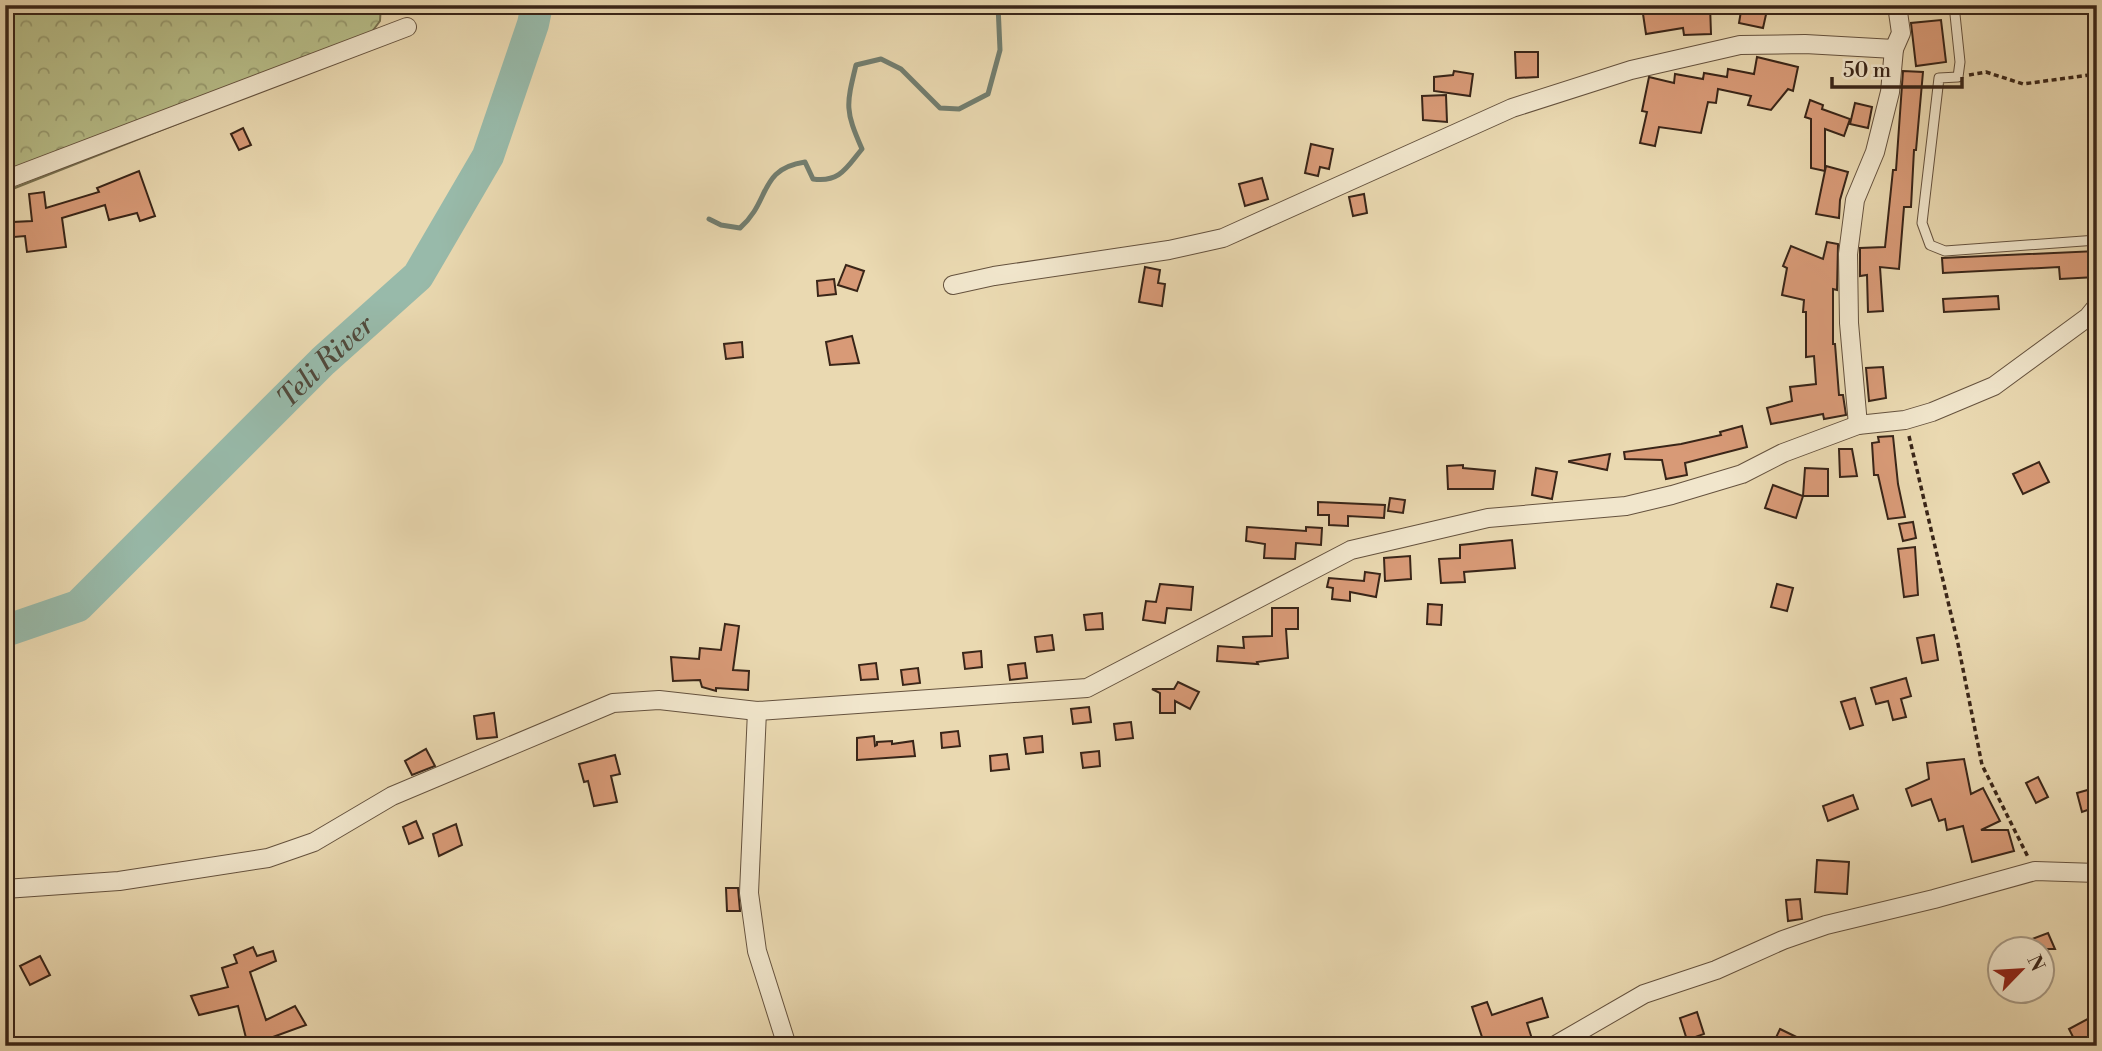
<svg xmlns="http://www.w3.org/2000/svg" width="2102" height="1051" font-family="'Libre Bodoni',serif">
<defs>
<pattern id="forest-crowns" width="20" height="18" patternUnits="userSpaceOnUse" patternTransform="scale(1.75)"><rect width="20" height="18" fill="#b8bf8a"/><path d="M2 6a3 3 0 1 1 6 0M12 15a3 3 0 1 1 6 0" fill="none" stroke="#979b70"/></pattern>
</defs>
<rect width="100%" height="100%" fill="#ead9b1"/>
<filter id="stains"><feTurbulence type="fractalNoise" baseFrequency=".00286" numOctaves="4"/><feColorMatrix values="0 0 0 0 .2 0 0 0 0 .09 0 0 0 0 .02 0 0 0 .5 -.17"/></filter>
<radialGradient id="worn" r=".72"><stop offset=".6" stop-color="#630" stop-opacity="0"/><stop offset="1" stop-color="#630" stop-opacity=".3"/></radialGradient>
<path fill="url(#forest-crowns)" stroke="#787251" stroke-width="2" d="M 5,5 L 381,5 L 380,21 L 356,53 L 5,192 Z"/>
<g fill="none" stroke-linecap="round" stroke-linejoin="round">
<path stroke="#727e70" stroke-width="5" d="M 709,219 L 721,225 L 740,228 C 771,201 758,169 805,162 L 813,179 C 840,183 847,167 862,149 C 845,110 846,106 856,65 L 881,59 L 901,69 L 940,108 L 959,109 L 988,94 L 1000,50 L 998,5"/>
<path stroke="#98baaa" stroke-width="32" id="s1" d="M 5,631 L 78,606 L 323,361 L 418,276 L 488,156 L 533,24 L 537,5"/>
</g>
<g fill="#d89a77" stroke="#392518" stroke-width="2">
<path d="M 1690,5 L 1710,5 L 1711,34 L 1684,35 L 1683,28 L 1646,34 L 1643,14 Z"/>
<path d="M 1742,5 L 1767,10 L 1763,28 L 1739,23 Z"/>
<path d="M 1941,20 L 1946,62 L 1916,66 L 1911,23 Z"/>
<path d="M 1515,52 L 1538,52 L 1538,77 L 1516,78 Z"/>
<path d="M 1757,57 L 1798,67 L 1793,91 L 1788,89 L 1771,110 L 1748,105 L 1751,96 L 1718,89 L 1716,103 L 1708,102 L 1701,133 L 1659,127 L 1655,146 L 1640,143 L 1647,112 L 1642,111 L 1649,77 L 1674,83 L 1675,74 L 1703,79 L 1704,73 L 1727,77 L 1728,69 L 1754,74 Z"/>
<path d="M 1454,71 L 1473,74 L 1470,96 L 1434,91 L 1434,77 L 1453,75 Z"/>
<path d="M 1903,71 L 1923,72 L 1916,150 L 1914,150 L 1911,207 L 1904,207 L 1899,269 L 1880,267 L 1883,311 L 1868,312 L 1867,275 L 1860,276 L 1860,248 L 1885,247 L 1893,170 L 1896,170 Z"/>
<path d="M 1446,95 L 1447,122 L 1423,120 L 1422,96 Z"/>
<path d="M 1810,100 L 1823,105 L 1822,109 L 1850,119 L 1844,136 L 1825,129 L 1825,171 L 1811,168 L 1811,119 L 1805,117 Z"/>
<path d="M 1855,103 L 1872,107 L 1868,128 L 1850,124 Z"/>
<path d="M 243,128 L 251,145 L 239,150 L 231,134 Z"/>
<path d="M 1311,144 L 1333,149 L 1329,169 L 1320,167 L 1318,176 L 1305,173 Z"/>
<path d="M 1826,166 L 1848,172 L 1840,200 L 1839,218 L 1816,214 Z"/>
<path d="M 139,171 L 155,216 L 140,221 L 137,213 L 109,220 L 105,205 L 62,218 L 66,247 L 27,252 L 25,236 L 14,237 L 13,222 L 32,221 L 29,194 L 44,192 L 46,208 L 99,192 L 97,188 Z"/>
<path d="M 1262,178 L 1268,199 L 1245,206 L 1239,184 Z"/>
<path d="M 1364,194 L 1367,213 L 1353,216 L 1349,197 Z"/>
<path d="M 1827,242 L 1838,244 L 1837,290 L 1833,289 L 1833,344 L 1835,344 L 1839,395 L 1843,395 L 1846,415 L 1824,419 L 1823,414 L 1771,424 L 1767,408 L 1792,401 L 1790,387 L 1816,384 L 1814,356 L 1806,357 L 1806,312 L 1803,312 L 1804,300 L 1782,295 L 1787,268 L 1783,266 L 1791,246 L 1823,259 Z"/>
<path d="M 2097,251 L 2096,277 L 2060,279 L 2059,267 L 1943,273 L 1942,258 Z"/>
<path d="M 846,265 L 864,271 L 857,291 L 838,285 Z"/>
<path d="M 1145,267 L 1160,270 L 1158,283 L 1165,284 L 1162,306 L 1139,302 Z"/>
<path d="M 834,279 L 836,294 L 818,296 L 817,281 Z"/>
<path d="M 1998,296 L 1999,309 L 1944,312 L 1943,299 Z"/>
<path d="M 852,336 L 859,363 L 830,365 L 826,342 Z"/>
<path d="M 742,342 L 743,357 L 726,359 L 724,344 Z"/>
<path d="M 1883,367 L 1886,398 L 1869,401 L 1866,368 Z"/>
<path d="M 1742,426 L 1747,447 L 1685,463 L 1687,475 L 1666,479 L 1662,460 L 1625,459 L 1624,452 L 1681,444 L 1721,435 L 1720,432 Z"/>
<path d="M 1893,436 L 1898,484 L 1905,517 L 1888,519 L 1878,475 L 1874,475 L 1872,443 L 1879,442 L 1878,437 Z"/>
<path d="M 1839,449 L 1852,449 L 1857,476 L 1840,477 Z"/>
<path d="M 1610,454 L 1607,470 L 1569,462 L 1569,461 Z"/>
<path d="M 2039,462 L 2049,482 L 2023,494 L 2013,474 Z"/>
<path d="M 1463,465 L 1463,468 L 1495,471 L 1493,489 L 1448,489 L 1447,466 Z"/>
<path d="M 1536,468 L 1557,472 L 1552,499 L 1532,495 Z"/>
<path d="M 1805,468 L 1828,469 L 1828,496 L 1803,496 Z"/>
<path d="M 1773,485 L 1803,496 L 1796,518 L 1765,508 Z"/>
<path d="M 1390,498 L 1405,500 L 1403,513 L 1388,511 Z"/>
<path d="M 1318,502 L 1385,505 L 1384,518 L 1348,516 L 1348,526 L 1329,525 L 1329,515 L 1318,515 Z"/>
<path d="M 1913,522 L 1916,538 L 1903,541 L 1899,524 Z"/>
<path d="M 1247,527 L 1306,531 L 1306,527 L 1322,528 L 1321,545 L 1296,543 L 1295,559 L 1264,558 L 1265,544 L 1246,541 Z"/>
<path d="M 1512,540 L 1515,568 L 1464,572 L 1465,582 L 1441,583 L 1439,559 L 1460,558 L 1460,545 Z"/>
<path d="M 1915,547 L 1918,595 L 1904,597 L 1898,549 Z"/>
<path d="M 1410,556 L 1411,579 L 1385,581 L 1384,558 Z"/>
<path d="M 1365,572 L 1380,574 L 1376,597 L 1350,592 L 1350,601 L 1332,599 L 1333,588 L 1327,587 L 1329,578 L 1364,581 Z"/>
<path d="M 1160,584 L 1193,587 L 1191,610 L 1167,608 L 1165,623 L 1143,620 L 1146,601 L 1156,602 Z"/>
<path d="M 1777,584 L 1793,588 L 1787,611 L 1771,607 Z"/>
<path d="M 1428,604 L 1442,605 L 1441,625 L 1427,624 Z"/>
<path d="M 1272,608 L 1298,608 L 1298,629 L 1286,629 L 1288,658 L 1257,662 L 1258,664 L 1217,661 L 1218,646 L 1244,648 L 1243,637 L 1272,636 Z"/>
<path d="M 1102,613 L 1103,629 L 1086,630 L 1084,615 Z"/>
<path d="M 725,624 L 739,626 L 733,670 L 749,671 L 748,690 L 716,688 L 716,691 L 702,687 L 700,680 L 673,681 L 671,657 L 699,659 L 700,648 L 721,650 Z"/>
<path d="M 1052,635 L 1054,650 L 1037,652 L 1035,637 Z"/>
<path d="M 1934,635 L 1938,660 L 1922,663 L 1917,638 Z"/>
<path d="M 981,651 L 982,667 L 965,669 L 963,653 Z"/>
<path d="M 876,663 L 878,679 L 861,680 L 859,665 Z"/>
<path d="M 1025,663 L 1027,678 L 1010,680 L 1008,665 Z"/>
<path d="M 918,668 L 920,683 L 903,685 L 901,670 Z"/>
<path d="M 1906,678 L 1911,696 L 1901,699 L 1906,717 L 1893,720 L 1888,701 L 1876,704 L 1871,688 Z"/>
<path d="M 1178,682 L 1199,692 L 1190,709 L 1175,701 L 1175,713 L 1160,713 L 1160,693 L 1152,689 L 1174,689 Z"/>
<path d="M 1855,698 L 1863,725 L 1850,729 L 1841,702 Z"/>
<path d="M 1089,707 L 1091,722 L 1073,724 L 1071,709 Z"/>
<path d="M 494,713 L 497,737 L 477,739 L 474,716 Z"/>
<path d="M 1131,722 L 1133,738 L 1116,740 L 1114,724 Z"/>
<path d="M 958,731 L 960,746 L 942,748 L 941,733 Z"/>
<path d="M 874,736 L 875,746 L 877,745 L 877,742 L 892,741 L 892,744 L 913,741 L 915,756 L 857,760 L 857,738 Z"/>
<path d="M 1042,736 L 1043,752 L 1026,754 L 1024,738 Z"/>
<path d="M 426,749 L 435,766 L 412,775 L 405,761 Z"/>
<path d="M 1099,751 L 1100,766 L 1083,768 L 1081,753 Z"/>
<path d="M 1007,754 L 1009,769 L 991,771 L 990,756 Z"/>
<path d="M 615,755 L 620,774 L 611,776 L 617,802 L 594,806 L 588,781 L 584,782 L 579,764 Z"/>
<path d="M 1964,759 L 1971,794 L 1983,788 L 2000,821 L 1981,830 L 2008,830 L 2014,851 L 1972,862 L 1963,826 L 1947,830 L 1945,819 L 1939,821 L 1931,799 L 1912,806 L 1906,789 L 1929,779 L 1927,763 Z"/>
<path d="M 2038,777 L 2048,797 L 2036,803 L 2026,783 Z"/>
<path d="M 2091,789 L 2096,807 L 2082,812 L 2077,793 Z"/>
<path d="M 1853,795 L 1858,809 L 1828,821 L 1823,806 Z"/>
<path d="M 416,821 L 423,838 L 409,844 L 403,827 Z"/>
<path d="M 456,824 L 462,845 L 439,856 L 433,834 Z"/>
<path d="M 1817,860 L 1849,862 L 1847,894 L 1815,892 Z"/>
<path d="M 726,888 L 738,888 L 740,911 L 727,911 Z"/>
<path d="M 1800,899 L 1802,919 L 1788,921 L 1786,900 Z"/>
<path d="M 2048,933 L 2055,949 L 2036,949 L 2032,939 Z"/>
<path d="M 253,947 L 257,956 L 273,951 L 276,961 L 250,972 L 266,1020 L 295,1006 L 306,1025 L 248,1046 L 238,1006 L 199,1015 L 191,996 L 228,987 L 222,968 L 237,963 L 234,955 Z"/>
<path d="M 40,956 L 50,975 L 30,985 L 20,966 Z"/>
<path d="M 1542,998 L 1548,1017 L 1527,1023 L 1533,1042 L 1520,1046 L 1485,1046 L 1472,1007 L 1487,1002 L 1492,1015 Z"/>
<path d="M 1697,1012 L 1704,1034 L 1687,1040 L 1680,1018 Z"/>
<path d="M 2097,1014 L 2097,1032 L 2076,1043 L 2069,1029 Z"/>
<path d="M 1780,1029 L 1815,1046 L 1772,1046 Z"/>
</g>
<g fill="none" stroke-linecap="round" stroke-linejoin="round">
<defs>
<path id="lane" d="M 1954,5 L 1960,62 L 1958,77 L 1939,78 L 1922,223 L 1930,245 L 1945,251 L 2097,240"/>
<g id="street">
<path d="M 5,180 L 407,27"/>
<path d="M 953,285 L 994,276 L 1169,250 L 1223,238 L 1512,108 L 1631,70 L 1740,45 L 1805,44 L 1894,49 L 1901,33 L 1897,5"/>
<path d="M 1858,425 L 1849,323 L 1848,254 L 1855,200 L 1875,152 L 1890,92 L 1894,49"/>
<path d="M 757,711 L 749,893 L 757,951 L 787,1046"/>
<path d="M 5,889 L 119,881 L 268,858 L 314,842 L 392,796 L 613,703 L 659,700 L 757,711 L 1087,688 L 1351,550 L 1488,518 L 1626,506 L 1672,495 L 1742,474 L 1783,453 L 1858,425 L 1905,420 L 1932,412 L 1994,386 L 2088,317 L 2097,306"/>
<path d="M 1554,1046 L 1644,994 L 1716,970 L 1783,940 L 1826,925 L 1934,899 L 2035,871 L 2097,873"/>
</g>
</defs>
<use href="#lane" stroke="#65523e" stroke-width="11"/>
<use href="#street" stroke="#65523e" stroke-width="20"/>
<g stroke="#392518" stroke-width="3.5" stroke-dasharray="5 3.5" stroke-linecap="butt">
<path d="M 1969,75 L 1986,72 L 2023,84 L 2097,74"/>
<path d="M 1909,436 L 1958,644 L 1982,765 L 2028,857"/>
</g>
<use href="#lane" stroke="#f1e6cc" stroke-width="9"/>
<use href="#street" stroke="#f1e6cc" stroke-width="18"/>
</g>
<g text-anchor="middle" stroke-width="6" stroke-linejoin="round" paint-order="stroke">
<g font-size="28" font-style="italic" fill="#514a3c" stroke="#f1e6cc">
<text dy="10" stroke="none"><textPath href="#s1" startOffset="425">Teli River</textPath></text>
</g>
</g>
<rect width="2102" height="1051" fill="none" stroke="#ead9b1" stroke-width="28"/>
<rect x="7" y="7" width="2088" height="1037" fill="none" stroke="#392518" stroke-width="3.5"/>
<rect x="14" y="14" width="2074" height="1023" fill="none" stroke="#392518" stroke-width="2"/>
<g transform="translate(2021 970) rotate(65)"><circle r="33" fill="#f1e6cc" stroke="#a79984" stroke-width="2"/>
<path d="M0-5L12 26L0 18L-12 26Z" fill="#8f2418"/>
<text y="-10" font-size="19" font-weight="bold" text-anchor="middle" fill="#392518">N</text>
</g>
<path d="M1832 77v10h130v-10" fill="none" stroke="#392518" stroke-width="3.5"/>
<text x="1843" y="77" font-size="21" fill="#392518" stroke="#f1e6cc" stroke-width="5" paint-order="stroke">50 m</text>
<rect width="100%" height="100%" filter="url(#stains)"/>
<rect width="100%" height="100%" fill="url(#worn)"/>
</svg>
